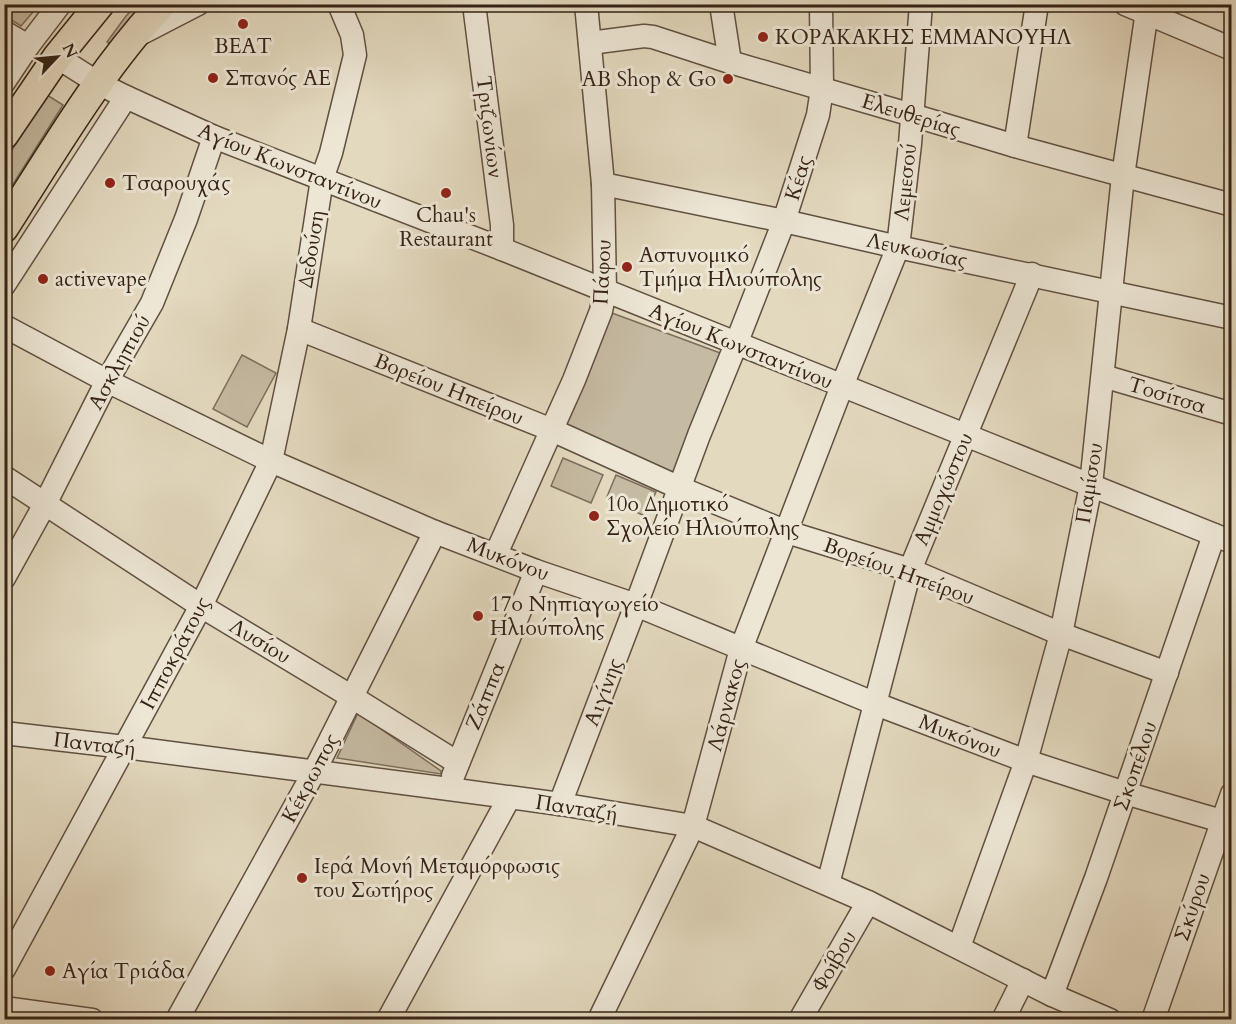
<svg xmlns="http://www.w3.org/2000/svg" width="1236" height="1024" font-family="Cardo,serif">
<rect width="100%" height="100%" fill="#e3d9bf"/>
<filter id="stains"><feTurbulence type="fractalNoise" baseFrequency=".00333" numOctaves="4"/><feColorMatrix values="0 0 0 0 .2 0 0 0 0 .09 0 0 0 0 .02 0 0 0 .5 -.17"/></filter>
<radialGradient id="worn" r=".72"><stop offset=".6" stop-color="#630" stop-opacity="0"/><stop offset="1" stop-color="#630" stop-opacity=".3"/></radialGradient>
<g fill="#c5baa2" stroke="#7c6e5c" stroke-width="1.5">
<path d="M 4,5 L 5,4 L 39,5 L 21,26 L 5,16 Z"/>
<path d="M 137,5 L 144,5 L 111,42 L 108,43 L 107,42 L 126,16 Z"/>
<path d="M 47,95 L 63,105 L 5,197 L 5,161 Z"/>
<path d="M 612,313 L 723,354 L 678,476 L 564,425 Z"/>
<path d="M 242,355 L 276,373 L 247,427 L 213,409 Z"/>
<path d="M 563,458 L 603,475 L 591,503 L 551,486 Z"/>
<path d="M 616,475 L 656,492 L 645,516 L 606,499 Z"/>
<path d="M 358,713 L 441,771 L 441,774 L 337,758 Z"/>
</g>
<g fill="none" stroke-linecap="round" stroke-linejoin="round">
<defs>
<g id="minor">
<path d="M 474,4 L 502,225 L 502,249"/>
<path d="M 721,4 L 730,62"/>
<path d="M 1125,4 L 1232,49"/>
<path d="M 4,32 L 28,46"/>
<path d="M 140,34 L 198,4"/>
<path d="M 590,43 L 644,36 L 653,37 L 730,62 L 912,115 L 1015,146 L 1232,205"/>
<path d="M 57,57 L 98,83 L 126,97 L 214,137 L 502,249 L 1232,542"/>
<path d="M 4,82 L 28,46 L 60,4"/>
<path d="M 1015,146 L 1037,4"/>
<path d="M 603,184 L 784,221 L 898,247 L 1232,318"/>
<path d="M 4,285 L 126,97"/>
<path d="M 4,326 L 107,381 L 271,461 L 435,532 L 536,571 L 636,605 L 876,704 L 1026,761 L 1125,793 L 1232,824"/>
<path d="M 299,329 L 552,430 L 680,488 L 787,532 L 910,570 L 1061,634 L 1167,673"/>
<path d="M 1103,376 L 1232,414"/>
<path d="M 4,477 L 201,606 L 352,697 L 458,763"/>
<path d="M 496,554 L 574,380 L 601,311 L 605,291 L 603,184 L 586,4"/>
<path d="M 4,578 L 45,504 L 107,381 L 152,303 L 186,219 L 214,137"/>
<path d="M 4,733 L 125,747 L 449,789 L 560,804 L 693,826 L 868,902 L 1052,995 L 1110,1020"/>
<path d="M 453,776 L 536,571"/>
<path d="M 560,804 L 636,605 L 699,435 L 736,344 L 784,221 L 818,115 L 822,89 L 821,4"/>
<path d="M 828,884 L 910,570 L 1032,274"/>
<path d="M 959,947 L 1026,761 L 1061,634 L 1091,485 L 1123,176 L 1148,4"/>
<path d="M 4,969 L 201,606 L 271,461 L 299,329 L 322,179 L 331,153 L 355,55 L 352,35 L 339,4"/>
<path d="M 1052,995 L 1096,878 L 1214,535"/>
<path d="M 4,1008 L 92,1020"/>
<path d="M 177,1020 L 314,772 L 435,532"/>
<path d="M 388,1020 L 509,798"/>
<path d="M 599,1020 L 693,826 L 741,649 L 842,386 L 898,247 L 910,144 L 921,4"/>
<path d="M 800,1020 L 868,902"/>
<path d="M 1003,1020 L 1023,980"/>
<path d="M 1153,1020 L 1232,794"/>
</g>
<g id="major">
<path d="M 4,135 L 57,57 L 100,4"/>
<path d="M 4,228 C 53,152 100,70 162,4"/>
</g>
</defs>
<use href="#minor" stroke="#605041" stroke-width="25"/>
<use href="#major" stroke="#342317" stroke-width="31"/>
<use href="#minor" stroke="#ede6d5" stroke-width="22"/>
<use href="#major" stroke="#e3d9bf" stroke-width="28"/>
</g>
<g fill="#8f2418" stroke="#ede6d5" stroke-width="2">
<circle cx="243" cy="24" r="6"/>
<circle cx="763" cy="37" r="6"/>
<circle cx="213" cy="78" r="6"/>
<circle cx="728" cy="79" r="6"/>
<circle cx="110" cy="183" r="6"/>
<circle cx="446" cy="193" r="6"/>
<circle cx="627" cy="267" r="6"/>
<circle cx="43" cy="279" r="6"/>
<circle cx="594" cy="516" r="6"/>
<circle cx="478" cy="616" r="6"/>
<circle cx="302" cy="878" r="6"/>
<circle cx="50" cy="971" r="6"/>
</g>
<g text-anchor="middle" stroke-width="6" stroke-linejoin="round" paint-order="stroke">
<g font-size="21" fill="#342317" stroke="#ede6d5" text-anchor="start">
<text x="775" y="44">ΚΟΡΑΚΑΚΗΣ ΕΜΜΑΝΟΥΗΛ</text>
<text x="243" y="53" text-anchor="middle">ΒΕΑΤ</text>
<text x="225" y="85">Σπανός ΑΕ</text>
<text x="716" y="86" text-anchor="end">ΑΒ Shop &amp; Go</text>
<text x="122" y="190">Τσαρουχάς</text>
<text x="446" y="222" text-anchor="middle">Chau's<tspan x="446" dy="24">Restaurant</tspan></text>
<text x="639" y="262">Αστυνομικό<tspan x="639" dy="24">Τμήμα Ηλιούπολης</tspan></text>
<text x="55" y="286">activevape</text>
<text x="606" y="511">10ο Δημοτικό<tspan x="606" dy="24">Σχολείο Ηλιούπολης</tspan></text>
<text x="490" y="611">17ο Νηπιαγωγείο<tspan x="490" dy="24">Ηλιούπολης</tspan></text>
<text x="314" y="873">Ιερά Μονή Μεταμόρφωσις<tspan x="314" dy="24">του Σωτήρος</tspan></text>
<text x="62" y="978">Αγία Τριάδα</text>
</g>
<g font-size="21" fill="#342317" stroke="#ede6d5">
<text transform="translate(911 115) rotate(17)" y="7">Ελευθερίας</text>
<text transform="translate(490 127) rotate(83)" y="7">Τριζωνίων</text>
<text transform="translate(290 166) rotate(22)" y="7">Αγίου Κωνσταντίνου</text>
<text transform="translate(798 178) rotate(-73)" y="7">Κέας</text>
<text transform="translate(905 182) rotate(-84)" y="7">Λεμεσού</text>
<text transform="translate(311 249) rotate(-81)" y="7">Δεδούση</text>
<text transform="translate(917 250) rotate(12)" y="7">Λευκωσίας</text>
<text transform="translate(602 272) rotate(-87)" y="7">Πάφου</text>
<text transform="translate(741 346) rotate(22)" y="7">Αγίου Κωνσταντίνου</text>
<text transform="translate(119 362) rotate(-61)" y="7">Ασκληπιού</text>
<text transform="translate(449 389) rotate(22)" y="7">Βορείου Ηπείρου</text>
<text transform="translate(1167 395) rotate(17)" y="7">Τοσίτσα</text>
<text transform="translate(1089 483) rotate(-81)" y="7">Παμίσου</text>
<text transform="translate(943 489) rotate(-67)" y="7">Αμμοχώστου</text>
<text transform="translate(508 559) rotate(21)" y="7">Μυκόνου</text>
<text transform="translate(899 571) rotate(20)" y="7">Βορείου Ηπείρου</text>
<text transform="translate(260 641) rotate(31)" y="7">Λυσίου</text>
<text transform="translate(175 653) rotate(-62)" y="7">Ιπποκράτους</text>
<text transform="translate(603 692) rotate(-69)" y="7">Αιγίνης</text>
<text transform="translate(485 696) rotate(-68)" y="7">Ζάππα</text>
<text transform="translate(726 705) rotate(-75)" y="7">Λάρνακος</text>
<text transform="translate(960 736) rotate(21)" y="7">Μυκόνου</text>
<text transform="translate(95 744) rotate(7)" y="7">Πανταζή</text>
<text transform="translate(1135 766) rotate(-71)" y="7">Σκοπέλου</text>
<text transform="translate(310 778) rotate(-62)" y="7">Κέκρωπος</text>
<text transform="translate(577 808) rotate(9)" y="7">Πανταζή</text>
<text transform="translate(1192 907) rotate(-71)" y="7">Σκύρου</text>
<text transform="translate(834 961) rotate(-60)" y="7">Φοίβου</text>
</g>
</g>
<rect width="1236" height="1024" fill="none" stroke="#e3d9bf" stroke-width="24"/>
<rect x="6" y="6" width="1224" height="1012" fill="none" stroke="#342317" stroke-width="3"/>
<rect x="12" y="12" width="1212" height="1000" fill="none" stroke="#342317" stroke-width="1.5"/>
<g transform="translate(57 57) rotate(64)" stroke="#ede6d5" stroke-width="4.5" paint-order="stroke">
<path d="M0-4.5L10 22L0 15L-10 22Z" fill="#342317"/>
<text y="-9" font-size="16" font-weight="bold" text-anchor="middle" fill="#342317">N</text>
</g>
<rect width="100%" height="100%" filter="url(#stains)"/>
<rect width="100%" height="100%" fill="url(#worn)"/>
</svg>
